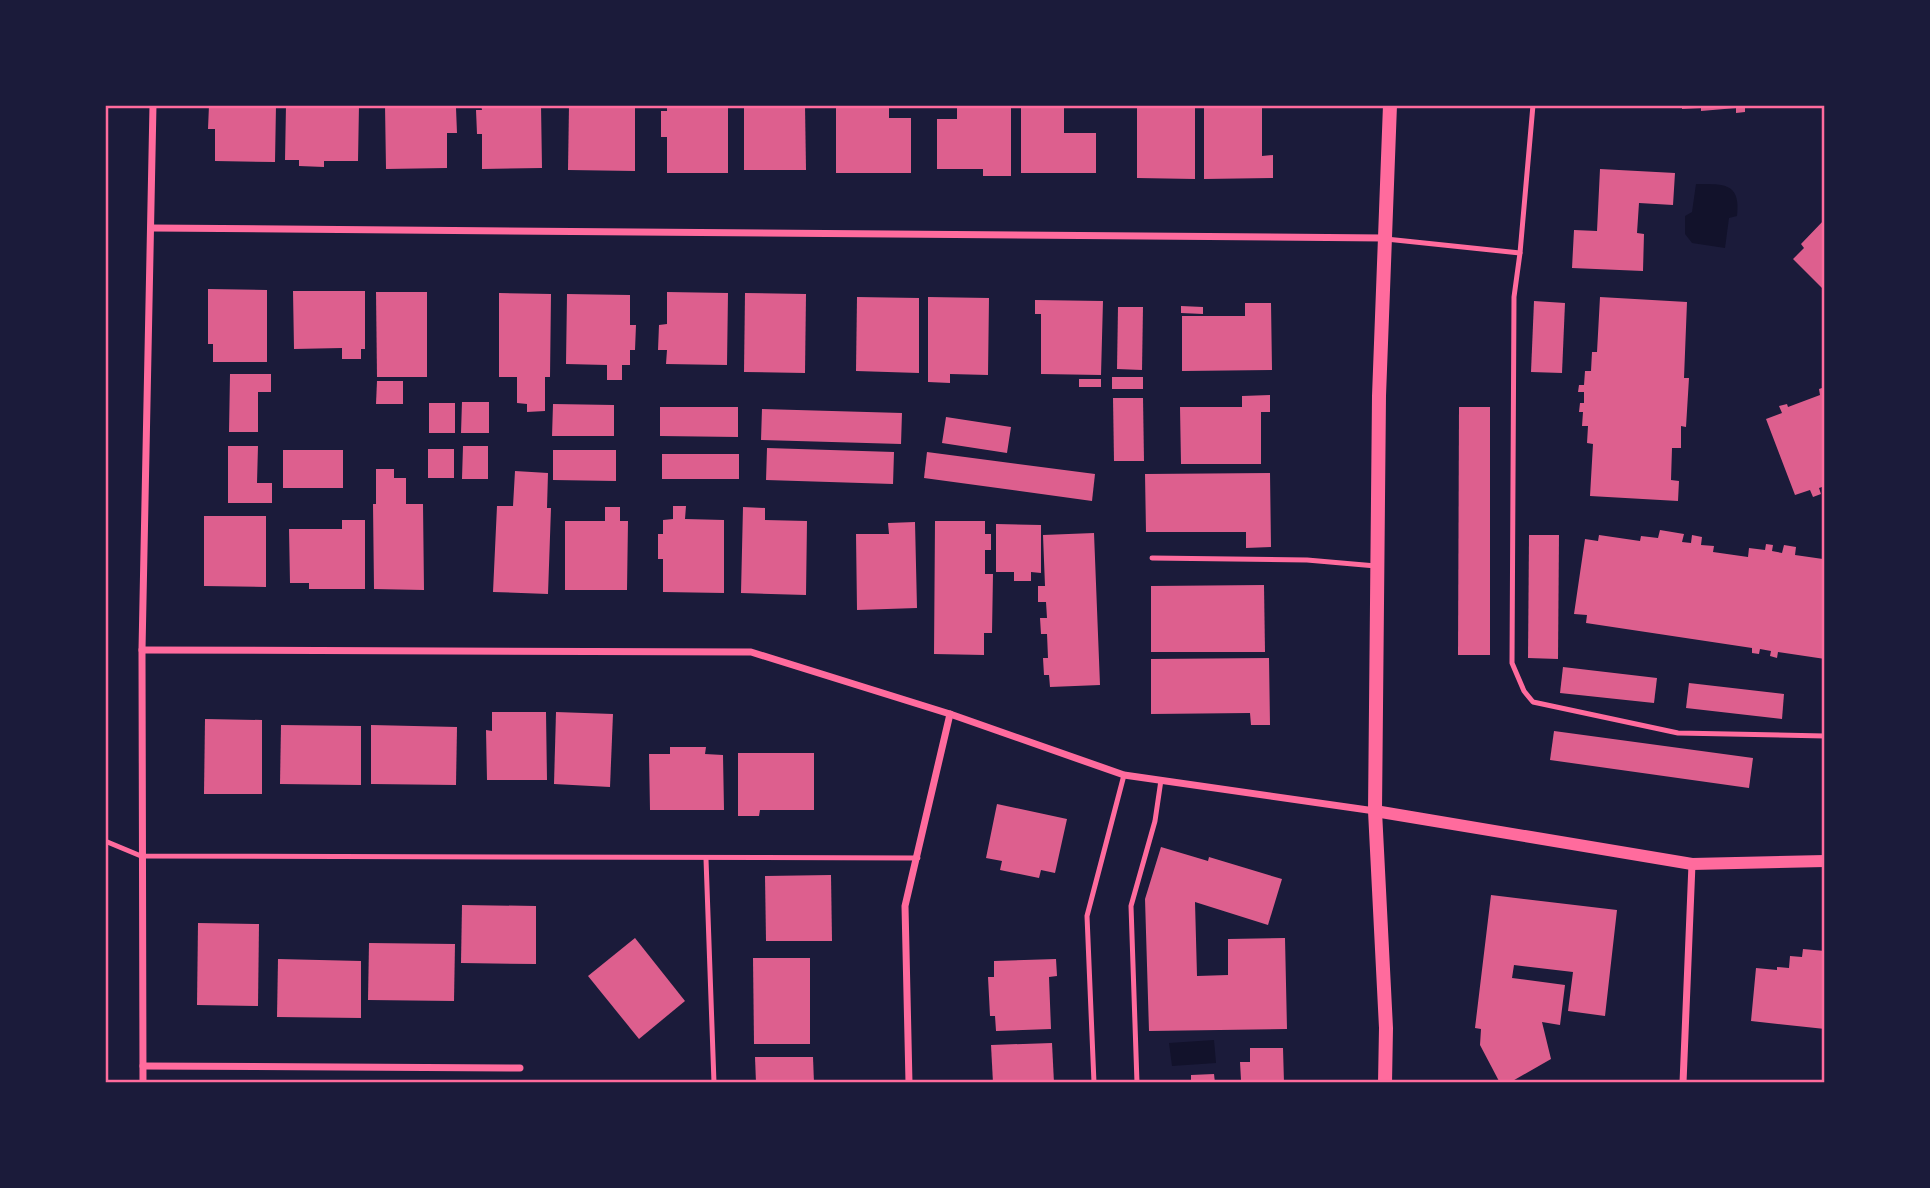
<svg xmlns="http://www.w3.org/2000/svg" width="1930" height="1188" font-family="Arial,sans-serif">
<rect width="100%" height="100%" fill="#1b1b3a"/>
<g fill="#12122b">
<path d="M 1696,184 C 1723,184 1741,182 1737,216 L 1729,218 L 1725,248 L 1692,243 L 1685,234 L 1685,216 L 1692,212 Z"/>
<path d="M 1214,1040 L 1216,1063 L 1172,1066 L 1169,1043 Z"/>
</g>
<g fill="#dd5f8e">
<path d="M 209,105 L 276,105 L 275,162 L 215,161 L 215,129 L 208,129 Z"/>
<path d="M 286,105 L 359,105 L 358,161 L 324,161 L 324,167 L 299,166 L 299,160 L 285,160 Z"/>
<path d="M 385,105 L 446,105 L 446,108 L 456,108 L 457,133 L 447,133 L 447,168 L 386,169 Z"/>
<path d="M 481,105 L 541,105 L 542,168 L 482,169 L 482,134 L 477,134 L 476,110 L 482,110 Z"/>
<path d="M 569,105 L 635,105 L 635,171 L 568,170 Z"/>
<path d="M 667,105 L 728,105 L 728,173 L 667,173 L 667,137 L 661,137 L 661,111 L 667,111 Z"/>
<path d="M 744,105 L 805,105 L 806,170 L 744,170 Z"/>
<path d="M 836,105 L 889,105 L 889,118 L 911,118 L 911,173 L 836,173 Z"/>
<path d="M 957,105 L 1011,105 L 1011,176 L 983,176 L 983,169 L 937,169 L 937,119 L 957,119 Z"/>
<path d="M 1021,105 L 1064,105 L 1064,133 L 1096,133 L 1096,173 L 1021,173 Z"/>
<path d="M 1137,105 L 1195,105 L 1195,179 L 1137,178 Z"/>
<path d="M 1204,105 L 1262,105 L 1262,156 L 1273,155 L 1273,178 L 1204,179 Z"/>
<path d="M 1682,105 L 1750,105 L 1750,107 L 1745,107 L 1745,112 L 1736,113 L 1736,108 L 1701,111 L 1701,108 L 1682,109 Z"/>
<path d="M 1600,169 L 1675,173 L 1673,205 L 1639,203 L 1637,233 L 1644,234 L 1643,271 L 1572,268 L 1574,230 L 1597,231 Z"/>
<path d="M 1825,219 L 1825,291 L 1793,259 L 1804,248 L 1801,244 Z"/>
<path d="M 208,289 L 267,290 L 267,362 L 213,362 L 213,344 L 208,344 Z"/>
<path d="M 293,291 L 365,291 L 365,349 L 361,349 L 361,359 L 342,359 L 342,348 L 294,349 Z"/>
<path d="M 376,292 L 427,292 L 427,377 L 377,377 Z"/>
<path d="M 667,292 L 728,293 L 727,365 L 666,364 L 667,350 L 658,350 L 659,325 L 667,324 Z"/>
<path d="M 499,293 L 551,294 L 550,377 L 545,377 L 545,411 L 527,412 L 527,404 L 517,403 L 517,377 L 499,377 Z"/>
<path d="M 745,293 L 806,294 L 805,373 L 744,372 Z"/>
<path d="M 567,294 L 630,295 L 630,325 L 636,325 L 635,350 L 630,350 L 630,365 L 622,365 L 622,380 L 607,380 L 607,365 L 566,364 Z"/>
<path d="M 857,297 L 919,298 L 919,373 L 856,371 Z"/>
<path d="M 928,297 L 989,298 L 988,375 L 950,374 L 950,383 L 928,382 Z"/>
<path d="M 1600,297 L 1687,302 L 1684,378 L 1689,378 L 1686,427 L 1681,426 L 1681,448 L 1672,448 L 1671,480 L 1679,481 L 1678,501 L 1590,496 L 1593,444 L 1587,443 L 1588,426 L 1582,426 L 1583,412 L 1579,412 L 1580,403 L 1584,403 L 1584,392 L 1578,392 L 1579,385 L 1584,385 L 1585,371 L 1591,371 L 1592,352 L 1597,352 Z"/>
<path d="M 1035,300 L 1103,301 L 1101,375 L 1041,374 L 1041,314 L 1035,314 Z"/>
<path d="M 1534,301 L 1565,303 L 1562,373 L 1531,372 Z"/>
<path d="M 1245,303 L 1271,303 L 1272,370 L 1182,371 L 1182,316 L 1245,316 Z"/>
<path d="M 1181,306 L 1203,307 L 1203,314 L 1181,313 Z"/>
<path d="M 1118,307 L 1143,307 L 1142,370 L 1117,369 Z"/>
<path d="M 230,374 L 271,374 L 271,392 L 258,392 L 258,432 L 229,432 Z"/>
<rect x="1112" y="377" width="31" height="12"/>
<rect x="1079" y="379" width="22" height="8"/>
<path d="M 377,381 L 403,381 L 403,404 L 376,404 Z"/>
<path d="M 1825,387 L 1825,486 L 1819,488 L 1821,494 L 1813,497 L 1810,490 L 1795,495 L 1766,419 L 1782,413 L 1779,406 L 1787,404 L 1788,407 L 1820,395 L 1819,389 Z"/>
<path d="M 1270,395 L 1270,412 L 1261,412 L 1261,464 L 1181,464 L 1180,407 L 1242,407 L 1242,396 Z"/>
<path d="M 1113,398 L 1143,398 L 1144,461 L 1114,461 Z"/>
<path d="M 462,402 L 489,402 L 489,433 L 461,433 Z"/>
<rect x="429" y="403" width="26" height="30"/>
<path d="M 553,404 L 614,405 L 614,436 L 552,436 Z"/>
<path d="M 660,407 L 738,407 L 738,437 L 660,436 Z"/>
<path d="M 1459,407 L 1490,407 L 1490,655 L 1458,655 Z"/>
<path d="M 762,409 L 902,413 L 901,444 L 761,440 Z"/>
<path d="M 946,417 L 1011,427 L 1007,453 L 942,443 Z"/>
<path d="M 228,446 L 258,446 L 257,483 L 272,483 L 272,503 L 228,503 Z"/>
<path d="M 463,446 L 488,446 L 488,479 L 462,479 Z"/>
<path d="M 767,448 L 894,452 L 893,484 L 766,480 Z"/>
<rect x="428" y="449" width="26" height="29"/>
<rect x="283" y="450" width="60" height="38"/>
<path d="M 553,450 L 616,450 L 616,481 L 553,480 Z"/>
<path d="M 927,452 L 1095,474 L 1092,501 L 924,478 Z"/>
<rect x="662" y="454" width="77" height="25"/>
<path d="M 376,469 L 394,469 L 394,478 L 406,478 L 406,504 L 423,504 L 424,590 L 374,589 L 373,504 L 376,504 Z"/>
<path d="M 515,471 L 548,473 L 547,508 L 551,508 L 548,594 L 493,592 L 497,506 L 513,506 Z"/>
<path d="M 1270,473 L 1271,547 L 1246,548 L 1246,532 L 1146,532 L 1145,474 Z"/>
<path d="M 673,506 L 686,506 L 685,519 L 724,520 L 724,593 L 663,592 L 663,559 L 658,559 L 658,534 L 663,534 L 663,520 L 673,519 Z"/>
<path d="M 605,507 L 620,507 L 620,521 L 628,521 L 627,590 L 565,590 L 565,521 L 605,521 Z"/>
<path d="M 743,507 L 765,508 L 765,520 L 807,521 L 806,595 L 741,593 Z"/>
<path d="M 204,516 L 266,516 L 266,587 L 204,586 Z"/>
<path d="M 342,520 L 365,520 L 365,589 L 309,589 L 309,583 L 290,583 L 289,529 L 342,529 Z"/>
<path d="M 935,521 L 985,521 L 985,534 L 991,534 L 991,550 L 985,550 L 985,574 L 993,574 L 992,633 L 984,633 L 984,655 L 934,654 Z"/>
<path d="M 915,522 L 917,608 L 857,610 L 856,534 L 889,534 L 888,523 Z"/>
<path d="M 996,524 L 1041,525 L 1041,573 L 1031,572 L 1031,581 L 1014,581 L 1014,572 L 996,572 Z"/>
<path d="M 1660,530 L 1684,534 L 1682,542 L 1691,543 L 1692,535 L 1702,537 L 1701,545 L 1714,546 L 1713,552 L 1748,557 L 1749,548 L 1765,550 L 1766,544 L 1773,545 L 1772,551 L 1782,553 L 1784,545 L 1796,547 L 1795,555 L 1823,559 L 1825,659 L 1778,652 L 1777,658 L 1770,656 L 1771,651 L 1760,649 L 1759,654 L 1752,653 L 1752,648 L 1586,623 L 1587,615 L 1574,614 L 1585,539 L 1598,541 L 1599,535 L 1640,541 L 1641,536 L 1658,538 Z"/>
<path d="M 1094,533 L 1100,685 L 1050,687 L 1049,675 L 1044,675 L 1043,658 L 1048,658 L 1047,634 L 1041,634 L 1040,618 L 1047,618 L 1046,602 L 1038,602 L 1038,586 L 1045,586 L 1043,535 Z"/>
<path d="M 1529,535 L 1559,535 L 1558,659 L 1528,658 Z"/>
<path d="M 1264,585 L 1265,652 L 1151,652 L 1151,586 Z"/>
<path d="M 1269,658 L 1270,725 L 1251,725 L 1250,713 L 1151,714 L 1151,659 Z"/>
<path d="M 1563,667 L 1657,678 L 1654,703 L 1560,693 Z"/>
<path d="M 1689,683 L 1784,694 L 1782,719 L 1686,708 Z"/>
<path d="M 492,712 L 546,712 L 547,780 L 487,780 L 486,730 L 492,731 Z"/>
<path d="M 556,712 L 613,714 L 610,787 L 554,784 Z"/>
<path d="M 205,719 L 262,720 L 262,794 L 204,794 Z"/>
<path d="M 281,725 L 361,726 L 361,785 L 280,784 Z"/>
<path d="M 371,725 L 457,727 L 456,785 L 371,784 Z"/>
<path d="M 1554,731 L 1753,758 L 1749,788 L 1550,760 Z"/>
<path d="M 670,747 L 706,747 L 705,754 L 723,755 L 724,810 L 650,810 L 649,754 L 670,754 Z"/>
<path d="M 738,753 L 814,753 L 814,810 L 760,810 L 759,816 L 738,816 Z"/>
<path d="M 997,804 L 1067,819 L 1055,873 L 1041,870 L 1039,878 L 1000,870 L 1002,861 L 986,858 Z"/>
<path d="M 1161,847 L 1208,861 L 1209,857 L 1282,879 L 1268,925 L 1195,902 L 1197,976 L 1228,975 L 1228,939 L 1285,938 L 1287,1029 L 1149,1031 L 1145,899 Z"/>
<path d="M 831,875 L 832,941 L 766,941 L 765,876 Z"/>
<path d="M 1491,895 L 1617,910 L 1605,1016 L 1568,1011 L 1573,972 L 1514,965 L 1512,978 L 1565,985 L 1560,1025 L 1542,1022 L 1551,1059 L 1509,1083 L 1500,1083 L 1480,1045 L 1481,1029 L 1475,1028 Z"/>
<path d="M 462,905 L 536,906 L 536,964 L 461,963 Z"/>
<path d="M 198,923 L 259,924 L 258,1006 L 197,1005 Z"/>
<path d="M 635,938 L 685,1001 L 639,1039 L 588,976 Z"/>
<path d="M 369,943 L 455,944 L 454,1001 L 368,1000 Z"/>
<path d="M 1803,949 L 1825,951 L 1825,1029 L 1751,1021 L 1756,968 L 1777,970 L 1777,967 L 1789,968 L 1790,956 L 1802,957 Z"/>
<path d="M 753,958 L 810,958 L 810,1044 L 754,1044 Z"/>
<path d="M 278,959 L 361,961 L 361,1018 L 277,1017 Z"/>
<path d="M 1056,959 L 1057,976 L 1049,977 L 1051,1029 L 996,1031 L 995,1016 L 990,1016 L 988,977 L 994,977 L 994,961 Z"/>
<path d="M 1052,1043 L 1054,1083 L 993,1083 L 991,1045 Z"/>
<path d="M 1250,1048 L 1283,1048 L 1284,1083 L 1216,1083 L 1216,1081 L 1241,1080 L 1240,1062 L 1250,1062 Z"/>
<path d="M 755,1057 L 813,1057 L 814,1083 L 756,1083 Z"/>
<path d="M 1214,1074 L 1215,1083 L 1191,1083 L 1191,1075 Z"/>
</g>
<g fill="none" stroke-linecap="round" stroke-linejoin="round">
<g stroke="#ff6b9d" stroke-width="5">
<path d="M 1386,239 L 1520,253 L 1533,105"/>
<path d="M 1520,253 L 1514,297 L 1512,663 L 1524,691 L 1533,702 L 1678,733 L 1825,736"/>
<path d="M 1152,558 L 1307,560 L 1376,566"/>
<path d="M 105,841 L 141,856 L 918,858"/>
<path d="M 706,859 L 714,1083"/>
<path d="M 1094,1083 L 1087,916 L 1124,775"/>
<path d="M 1137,1083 L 1131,906 L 1155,821 L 1161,780"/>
</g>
<g stroke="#ff6b9d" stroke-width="7">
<path d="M 152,228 L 1384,238"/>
<path d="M 142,650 L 751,652 L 950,714 L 1124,775 L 1375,811"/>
<path d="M 143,1066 L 520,1068"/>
<path d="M 143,1083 L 142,650 L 153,105"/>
<path d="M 909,1083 L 905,906 L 950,714"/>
<path d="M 1683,1083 L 1692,864"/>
</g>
<path stroke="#ff6b9d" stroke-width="12" d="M 1375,811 L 1692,864 L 1825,861"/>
<path stroke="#ff6b9d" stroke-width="14" d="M 1385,1083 L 1386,1028 L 1375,811 L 1379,396 L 1390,105"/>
</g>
<rect width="1930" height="1188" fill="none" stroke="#1b1b3a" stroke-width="214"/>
<rect x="107" y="107" width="1716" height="974" fill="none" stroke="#ff6b9d" stroke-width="2.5"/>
</svg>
